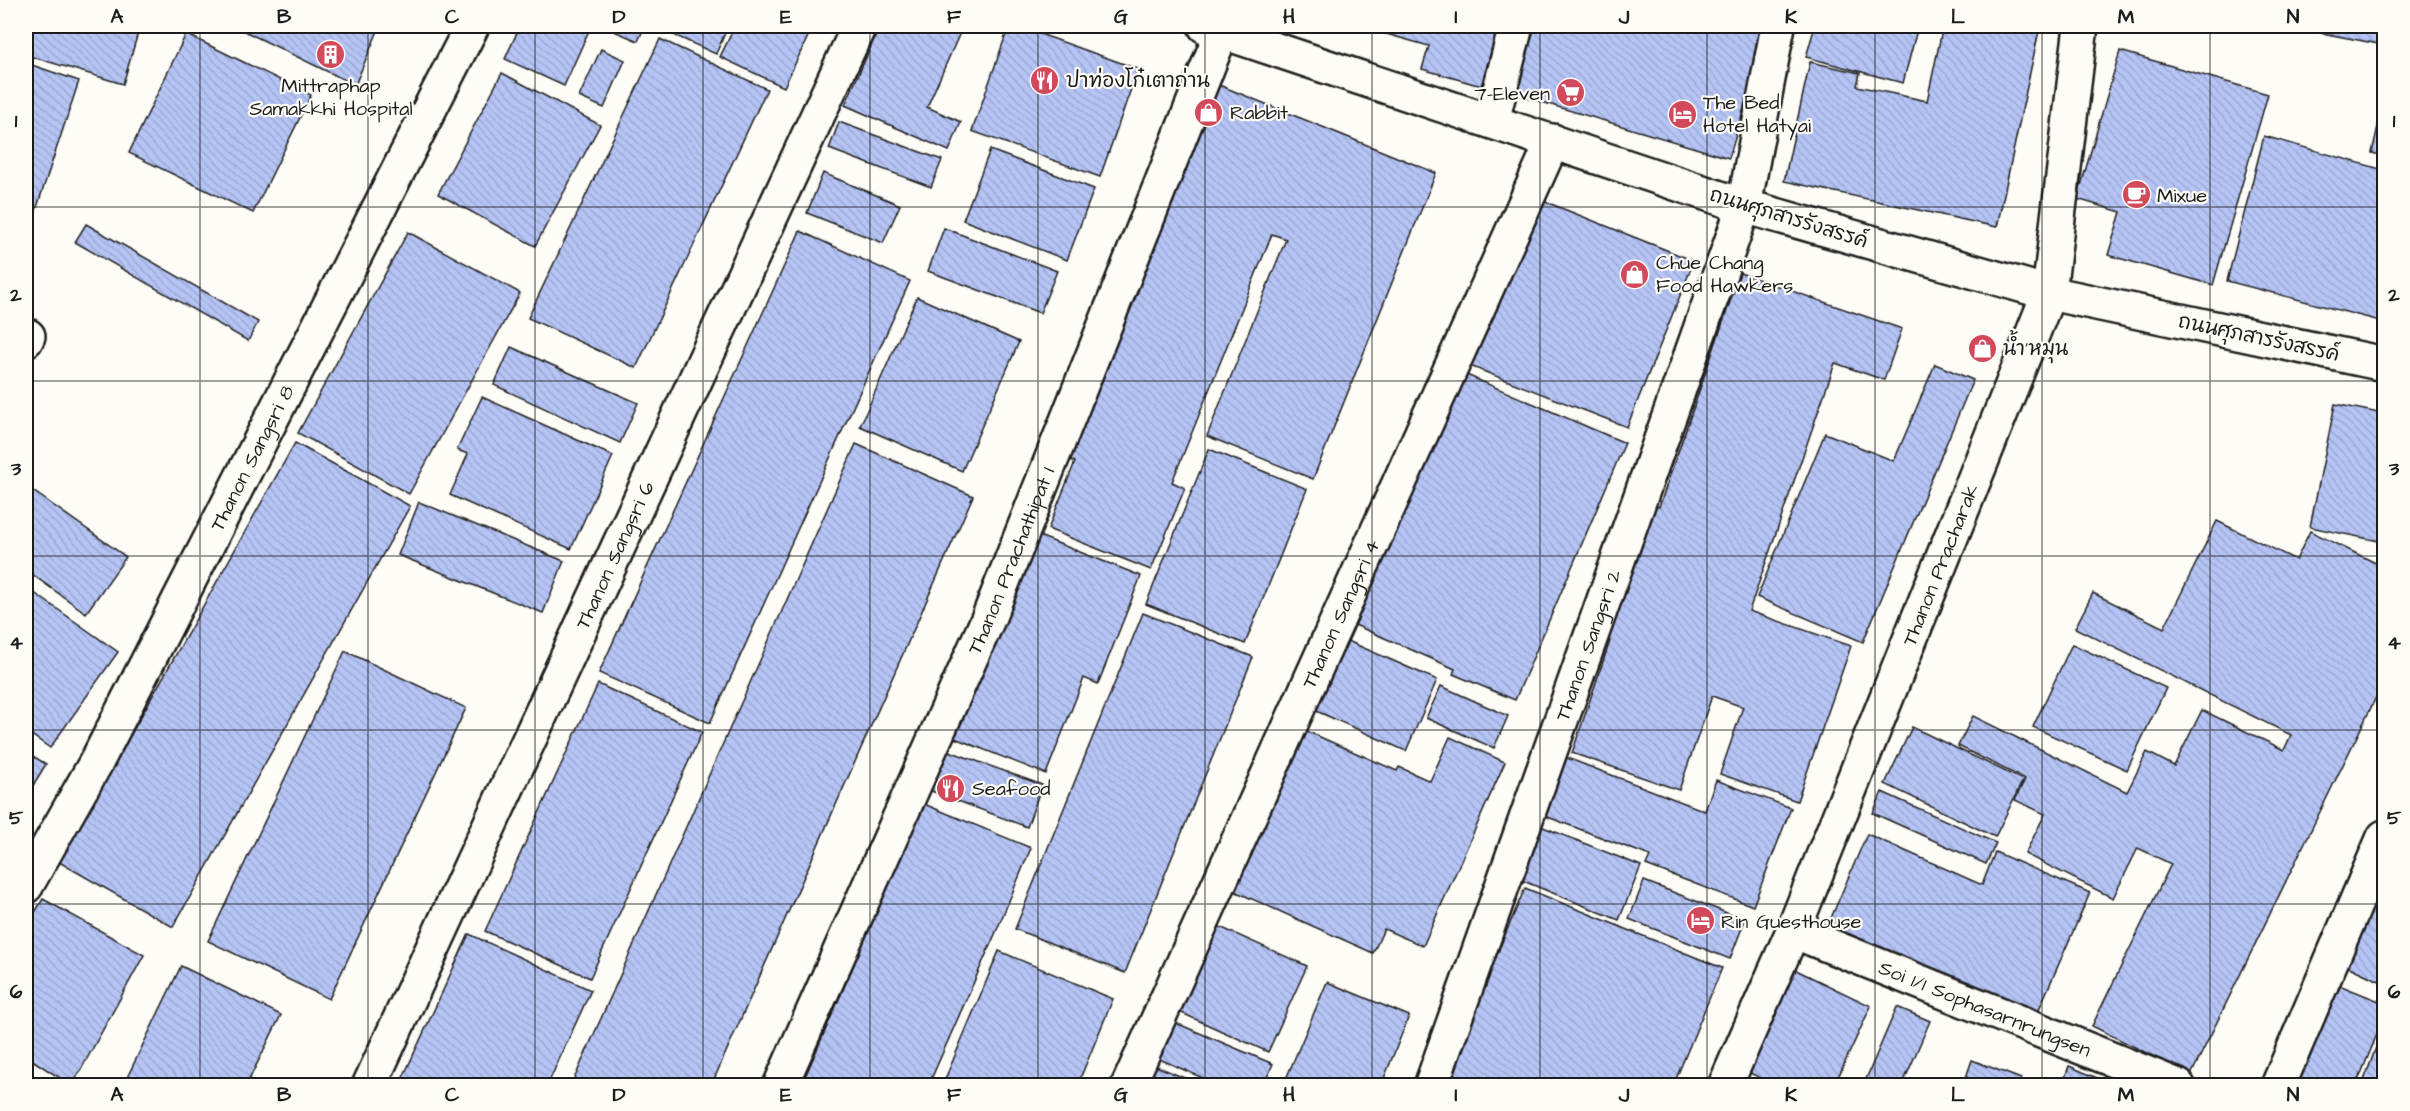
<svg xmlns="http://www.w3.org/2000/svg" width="2410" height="1111" font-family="'Architects Daughter','Playpen Sans Thai',sans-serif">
<defs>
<pattern id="building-back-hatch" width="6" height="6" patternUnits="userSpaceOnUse" patternTransform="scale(1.5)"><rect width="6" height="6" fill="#b5c4f5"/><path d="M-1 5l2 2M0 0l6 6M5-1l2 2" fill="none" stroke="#9ba8d1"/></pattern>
</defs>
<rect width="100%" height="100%" fill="#fdfcf7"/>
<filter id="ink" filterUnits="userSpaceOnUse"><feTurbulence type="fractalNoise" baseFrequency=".0167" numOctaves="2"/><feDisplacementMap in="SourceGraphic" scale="12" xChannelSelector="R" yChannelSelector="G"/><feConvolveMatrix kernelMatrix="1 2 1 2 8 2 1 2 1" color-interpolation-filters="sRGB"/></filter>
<g filter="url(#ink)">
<g fill="url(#building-back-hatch)" stroke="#1c1c1c" stroke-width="1.5">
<path d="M 26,26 L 140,26 L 123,84 L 26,55 Z"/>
<path d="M 234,26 L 380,26 L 355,85 Z"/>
<path d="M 520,26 L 591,26 L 564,86 L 505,59 Z"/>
<path d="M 611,26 L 645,26 L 638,41 L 609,29 Z"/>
<path d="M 670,26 L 728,26 L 716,54 L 667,32 Z"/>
<path d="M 735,26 L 813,26 L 784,87 L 720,57 Z"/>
<path d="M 880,26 L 963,26 L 927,107 L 961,122 L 949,151 L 845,105 Z"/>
<path d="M 1009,26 L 1018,26 L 1138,69 L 1100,177 L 972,131 Z"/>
<path d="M 1358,26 L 1499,26 L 1481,86 L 1422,69 L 1429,46 Z"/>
<path d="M 1527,26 L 1756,26 L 1768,29 L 1729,158 L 1508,92 Z"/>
<path d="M 1815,26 L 1918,26 L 1903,83 L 1806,57 Z"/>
<path d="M 1943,26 L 2040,26 L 1997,227 L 1784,181 L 1810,62 L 1860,73 L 1857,86 L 1927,101 Z"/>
<path d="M 2286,26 L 2384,26 L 2384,45 Z"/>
<path d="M 186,34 L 311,95 L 253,213 L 129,153 Z"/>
<path d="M 660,39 L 767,89 L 636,368 L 528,318 Z"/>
<path d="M 601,49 L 625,60 L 604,108 L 579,97 Z"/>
<path d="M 2120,51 L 2268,94 L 2213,285 L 2108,255 L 2121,212 L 2077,199 Z"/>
<path d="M 26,63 L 79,81 L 26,240 Z"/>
<path d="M 502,73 L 600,125 L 535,246 L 438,194 Z"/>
<path d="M 1219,85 L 1436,173 L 1313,479 L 1207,436 L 1286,239 L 1272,234 L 1172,482 L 1185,488 L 1151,570 L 1048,529 L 1075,462 L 1068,459 Z"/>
<path d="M 2381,113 L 2384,114 L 2384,156 L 2372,153 Z"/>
<path d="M 839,122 L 942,160 L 931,187 L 829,149 Z"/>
<path d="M 2264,136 L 2384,170 L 2384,322 L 2227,281 Z"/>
<path d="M 990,150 L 1094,189 L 1067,260 L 963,220 Z"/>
<path d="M 823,173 L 900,205 L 883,243 L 807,213 Z"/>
<path d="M 1536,198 L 1694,261 L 1627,427 L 1470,366 Z"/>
<path d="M 86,224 L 258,322 L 248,341 L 75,242 Z"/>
<path d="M 944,228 L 1057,271 L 1040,313 L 928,271 Z"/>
<path d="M 800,231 L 910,281 L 710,723 L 599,673 Z"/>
<path d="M 408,232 L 520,293 L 409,494 L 298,433 Z"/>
<path d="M 1740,273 L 1902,329 L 1884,380 L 1835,363 L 1749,611 L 1851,646 L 1797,801 L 1720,774 L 1743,707 L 1712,696 L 1679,790 L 1572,753 L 1610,641 L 1599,637 L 1645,502 L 1659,507 Z"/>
<path d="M 917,297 L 1019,342 L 962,471 L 860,426 Z"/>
<path d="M 511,347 L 638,403 L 620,443 L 494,385 Z"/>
<path d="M 1935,364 L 1973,380 L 1863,642 L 1757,597 L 1825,433 L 1894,461 Z"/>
<path d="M 1455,370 L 1625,443 L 1515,700 L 1453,674 L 1455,669 L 1346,621 Z"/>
<path d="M 482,397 L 613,456 L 571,549 L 450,495 L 468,454 L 457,450 Z"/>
<path d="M 2335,404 L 2384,414 L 2384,542 L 2310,527 Z"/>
<path d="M 295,443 L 410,506 L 173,927 L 59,862 Z"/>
<path d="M 856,444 L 973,496 L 711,1086 L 571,1086 Z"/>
<path d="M 1209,449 L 1307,489 L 1245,644 L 1146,604 Z"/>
<path d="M 26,486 L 126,557 L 86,613 L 26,570 Z"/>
<path d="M 419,502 L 564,561 L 543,613 L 398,555 Z"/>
<path d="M 2217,521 L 2296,560 L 2310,531 L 2384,567 L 2384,681 L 2191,1075 L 2092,1026 L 2171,864 L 2138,848 L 2113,898 L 2025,854 L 2045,814 L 2015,800 L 2025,779 L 1958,746 L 1973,716 L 2127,792 L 2147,752 L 2174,766 L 2202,710 L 2284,750 L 2291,735 L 2075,628 L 2093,593 L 2164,628 Z"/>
<path d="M 1034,534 L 1141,576 L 1098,684 L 1084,678 L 1046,774 L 952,737 Z"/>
<path d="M 26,587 L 118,652 L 50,748 L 26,731 Z"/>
<path d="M 1143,613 L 1253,657 L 1125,973 L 1015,929 Z"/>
<path d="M 1334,635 L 1437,680 L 1406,751 L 1303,705 Z"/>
<path d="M 2072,644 L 2166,688 L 2127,770 L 2033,727 Z"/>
<path d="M 345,651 L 466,708 L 329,999 L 208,941 Z"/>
<path d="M 598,684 L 702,732 L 590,978 L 485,931 Z"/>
<path d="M 1441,686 L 1508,716 L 1494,748 L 1426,718 Z"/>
<path d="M 1295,726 L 1397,771 L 1399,767 L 1430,781 L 1450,737 L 1505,762 L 1423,946 L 1384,929 L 1373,953 L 1223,886 Z"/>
<path d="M 1912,727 L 2023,780 L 1995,837 L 1885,784 Z"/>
<path d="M 941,748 L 1042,785 L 1027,827 L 926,789 Z"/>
<path d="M 26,752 L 46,764 L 26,797 Z"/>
<path d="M 1562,756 L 1705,811 L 1716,780 L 1791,808 L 1753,906 L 1646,865 L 1650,856 L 1540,814 Z"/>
<path d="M 1882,792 L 1996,843 L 1986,864 L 1873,813 Z"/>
<path d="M 924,804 L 1031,848 L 996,932 L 928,1086 L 801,1086 Z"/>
<path d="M 1538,825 L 1641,866 L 1619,920 L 1516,878 Z"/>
<path d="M 1867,834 L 1982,885 L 1995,852 L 2090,893 L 2036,1016 L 1828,925 Z"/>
<path d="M 2384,851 L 2384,983 L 2336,961 Z"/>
<path d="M 1644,881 L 1745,920 L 1730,959 L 1629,919 Z"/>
<path d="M 1525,888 L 1722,968 L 1673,1086 L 1441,1086 Z"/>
<path d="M 43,899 L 144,955 L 72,1086 L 26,1056 L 26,927 Z"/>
<path d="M 1211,923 L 1307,966 L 1268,1052 L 1173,1009 Z"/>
<path d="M 469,934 L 591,990 L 547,1086 L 399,1086 Z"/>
<path d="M 999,951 L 1113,999 L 1077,1086 L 943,1084 Z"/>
<path d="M 181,966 L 281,1015 L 246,1086 L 123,1086 Z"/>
<path d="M 1794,969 L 1871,1006 L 1834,1086 L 1776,1086 L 1746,1071 Z"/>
<path d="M 2329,981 L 2384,1003 L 2384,1017 L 2356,1086 L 2313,1086 L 2291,1077 Z"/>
<path d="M 1327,982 L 1409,1016 L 1381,1086 L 1283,1086 Z"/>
<path d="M 1897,1007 L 1930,1021 L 1902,1086 L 1863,1086 Z"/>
<path d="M 1164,1018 L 1273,1064 L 1263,1086 L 1221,1086 L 1148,1054 Z"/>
<path d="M 2384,1025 L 2384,1086 L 2362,1086 Z"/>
<path d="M 1972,1060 L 2021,1079 L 2019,1086 L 1963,1086 Z"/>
<path d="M 1154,1065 L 1203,1086 L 1146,1086 Z"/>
<path d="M 2069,1066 L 2116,1086 L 2062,1086 Z"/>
</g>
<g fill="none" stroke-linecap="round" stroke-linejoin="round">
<defs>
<g id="minor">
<path d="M 1492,121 L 1516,26"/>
<path d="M 26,340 L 28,336"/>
<path id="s1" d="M 26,886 L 98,759 L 472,26"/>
<path id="s2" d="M 1793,931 L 2178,1086"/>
<path id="s3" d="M 369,1086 L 859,26"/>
<path id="s4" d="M 780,1086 L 988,619 L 1224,26"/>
<path id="s5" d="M 1128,1086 L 1553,141"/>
<path id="s6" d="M 1431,1086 L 1744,206 L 1778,26"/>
<path id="s7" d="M 1725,1086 L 1793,931 L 2049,293 L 2081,26"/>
<path d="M 2278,1086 L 2384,837"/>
</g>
<path id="tertiary" d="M 1205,26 L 1744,206 L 2049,293 L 2384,364"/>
</defs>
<use href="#minor" stroke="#1c1c1c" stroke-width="38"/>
<use href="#tertiary" stroke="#1c1c1c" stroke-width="38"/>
<use href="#minor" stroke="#fdfcf7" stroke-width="33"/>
<use href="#tertiary" stroke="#fdfcf7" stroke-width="33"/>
</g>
</g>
<path fill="none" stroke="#1c1c1c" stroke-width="1.5" stroke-opacity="0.55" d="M 200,26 L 200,1086M 368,26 L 368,1086M 535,26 L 535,1086M 703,26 L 703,1086M 870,26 L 870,1086M 1038,26 L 1038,1086M 1205,26 L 1205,1086M 1372,26 L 1372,1086M 1540,26 L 1540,1086M 1707,26 L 1707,1086M 1875,26 L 1875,1086M 2042,26 L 2042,1086M 2210,26 L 2210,1086M 26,207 L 2384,207M 26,381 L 2384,381M 26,556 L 2384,556M 26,730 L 2384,730M 26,904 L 2384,904"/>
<defs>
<symbol id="building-disc" viewBox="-11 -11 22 22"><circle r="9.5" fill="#d1495b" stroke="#fdfcf7"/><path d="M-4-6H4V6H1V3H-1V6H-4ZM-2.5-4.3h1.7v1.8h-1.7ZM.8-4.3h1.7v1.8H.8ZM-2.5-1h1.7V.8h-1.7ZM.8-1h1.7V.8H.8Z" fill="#fff"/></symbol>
<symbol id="restaurant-disc" viewBox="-11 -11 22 22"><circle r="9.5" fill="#d1495b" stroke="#fdfcf7"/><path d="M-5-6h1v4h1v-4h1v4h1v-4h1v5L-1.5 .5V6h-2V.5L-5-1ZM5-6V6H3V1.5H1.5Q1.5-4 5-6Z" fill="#fff"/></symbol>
<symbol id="supermarket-disc" viewBox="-11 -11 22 22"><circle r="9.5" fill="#d1495b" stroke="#fdfcf7"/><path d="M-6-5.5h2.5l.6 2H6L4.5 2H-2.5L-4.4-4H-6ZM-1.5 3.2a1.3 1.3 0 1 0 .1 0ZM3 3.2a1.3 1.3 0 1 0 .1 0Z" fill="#fff"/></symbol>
<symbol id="shop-disc" viewBox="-11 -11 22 22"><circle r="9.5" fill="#d1495b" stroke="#fdfcf7"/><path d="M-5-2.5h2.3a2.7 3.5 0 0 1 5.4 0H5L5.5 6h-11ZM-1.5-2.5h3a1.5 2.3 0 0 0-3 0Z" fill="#fff"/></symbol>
<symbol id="hotel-disc" viewBox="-11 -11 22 22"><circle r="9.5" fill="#d1495b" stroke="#fdfcf7"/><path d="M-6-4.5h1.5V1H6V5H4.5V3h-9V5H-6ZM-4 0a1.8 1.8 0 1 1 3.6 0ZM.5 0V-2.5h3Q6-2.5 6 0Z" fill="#fff"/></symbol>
<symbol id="cafe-disc" viewBox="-11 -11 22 22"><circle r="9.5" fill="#d1495b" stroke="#fdfcf7"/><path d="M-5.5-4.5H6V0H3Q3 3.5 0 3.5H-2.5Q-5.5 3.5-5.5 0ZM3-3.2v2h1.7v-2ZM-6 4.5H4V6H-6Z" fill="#fff"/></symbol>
</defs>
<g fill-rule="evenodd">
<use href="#building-disc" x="314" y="38" width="33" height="33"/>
<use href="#restaurant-disc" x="1028" y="64" width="33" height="33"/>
<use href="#supermarket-disc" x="1554" y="76" width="33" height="33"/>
<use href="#shop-disc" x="1192" y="96" width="33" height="33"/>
<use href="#hotel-disc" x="1666" y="98" width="33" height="33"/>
<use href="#cafe-disc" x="2120" y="178" width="33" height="33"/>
<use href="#shop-disc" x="1618" y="258" width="33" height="33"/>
<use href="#shop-disc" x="1966" y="332" width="33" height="33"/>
<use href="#restaurant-disc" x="934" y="772" width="33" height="33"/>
<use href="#hotel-disc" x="1684" y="904" width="33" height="33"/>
</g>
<g text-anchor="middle" stroke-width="4.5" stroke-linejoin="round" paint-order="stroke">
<g font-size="20" fill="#1c1c1c" stroke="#fdfcf7" text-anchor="start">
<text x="1066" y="87">ปาท่องโก๋เตาถ่าน</text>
<text x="331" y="92" text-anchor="middle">Mittraphap<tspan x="331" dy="23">Samakkhi Hospital</tspan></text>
<text x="1550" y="100" text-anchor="end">7-Eleven</text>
<text x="1703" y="109">The Bed<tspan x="1703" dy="23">Hotel Hatyai</tspan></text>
<text x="1230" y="119">Rabbit</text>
<text x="2157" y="202">Mixue</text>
<text x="1656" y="269">Chue Chang<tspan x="1656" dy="23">Food Hawkers</tspan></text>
<text x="2003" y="355">น้ำ'หมุน</text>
<text x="972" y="795">Seafood</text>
<text x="1721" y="928">Rin Guesthouse</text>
</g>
<g font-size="20" fill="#1c1c1c" stroke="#fdfcf7">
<text transform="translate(1789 217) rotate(17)" y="7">ถนนศุภสารรังสรรค์</text>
<text transform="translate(2259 337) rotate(12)" y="7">ถนนศุภสารรังสรรค์</text>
<text dy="7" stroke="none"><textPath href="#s1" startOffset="484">Thanon Sangsri 8</textPath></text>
<text dy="7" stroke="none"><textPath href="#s3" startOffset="585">Thanon Sangsri 6</textPath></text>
<text dy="7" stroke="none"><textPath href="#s4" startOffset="574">Thanon Prachathipat 1</textPath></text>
<text dy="7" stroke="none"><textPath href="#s7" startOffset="564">Thanon Pracharak</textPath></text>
<text dy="7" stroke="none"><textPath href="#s5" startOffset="518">Thanon Sangsri 4</textPath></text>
<text dy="7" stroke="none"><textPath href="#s6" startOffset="468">Thanon Sangsri 2</textPath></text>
<text dy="7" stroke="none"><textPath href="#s2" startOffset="207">Soi 1/1 Sophasarnrungsen</textPath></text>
</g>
</g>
<rect width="2410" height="1111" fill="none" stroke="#fdfcf7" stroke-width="66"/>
<rect x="33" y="33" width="2344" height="1045" fill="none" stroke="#1c1c1c" stroke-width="2"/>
<g font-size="20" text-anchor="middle" font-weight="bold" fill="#1c1c1c">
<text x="117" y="23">A</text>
<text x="284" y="23">B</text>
<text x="452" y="23">C</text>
<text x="619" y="23">D</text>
<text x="786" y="23">E</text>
<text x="954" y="23">F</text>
<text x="1121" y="23">G</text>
<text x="1289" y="23">H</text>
<text x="1456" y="23">I</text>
<text x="1624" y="23">J</text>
<text x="1791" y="23">K</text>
<text x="1958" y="23">L</text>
<text x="2126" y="23">M</text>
<text x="2293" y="23">N</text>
<text x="16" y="127">1</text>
<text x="2394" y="127">1</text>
<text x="16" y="301">2</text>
<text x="2394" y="301">2</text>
<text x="16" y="475">3</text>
<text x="2394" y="475">3</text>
<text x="16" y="649">4</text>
<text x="2394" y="649">4</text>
<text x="16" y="824">5</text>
<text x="2394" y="824">5</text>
<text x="16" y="998">6</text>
<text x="2394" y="998">6</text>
<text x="117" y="1101">A</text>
<text x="284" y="1101">B</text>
<text x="452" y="1101">C</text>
<text x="619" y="1101">D</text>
<text x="786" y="1101">E</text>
<text x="954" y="1101">F</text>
<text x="1121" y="1101">G</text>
<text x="1289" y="1101">H</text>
<text x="1456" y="1101">I</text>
<text x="1624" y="1101">J</text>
<text x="1791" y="1101">K</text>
<text x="1958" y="1101">L</text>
<text x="2126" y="1101">M</text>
<text x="2293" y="1101">N</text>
</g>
</svg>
